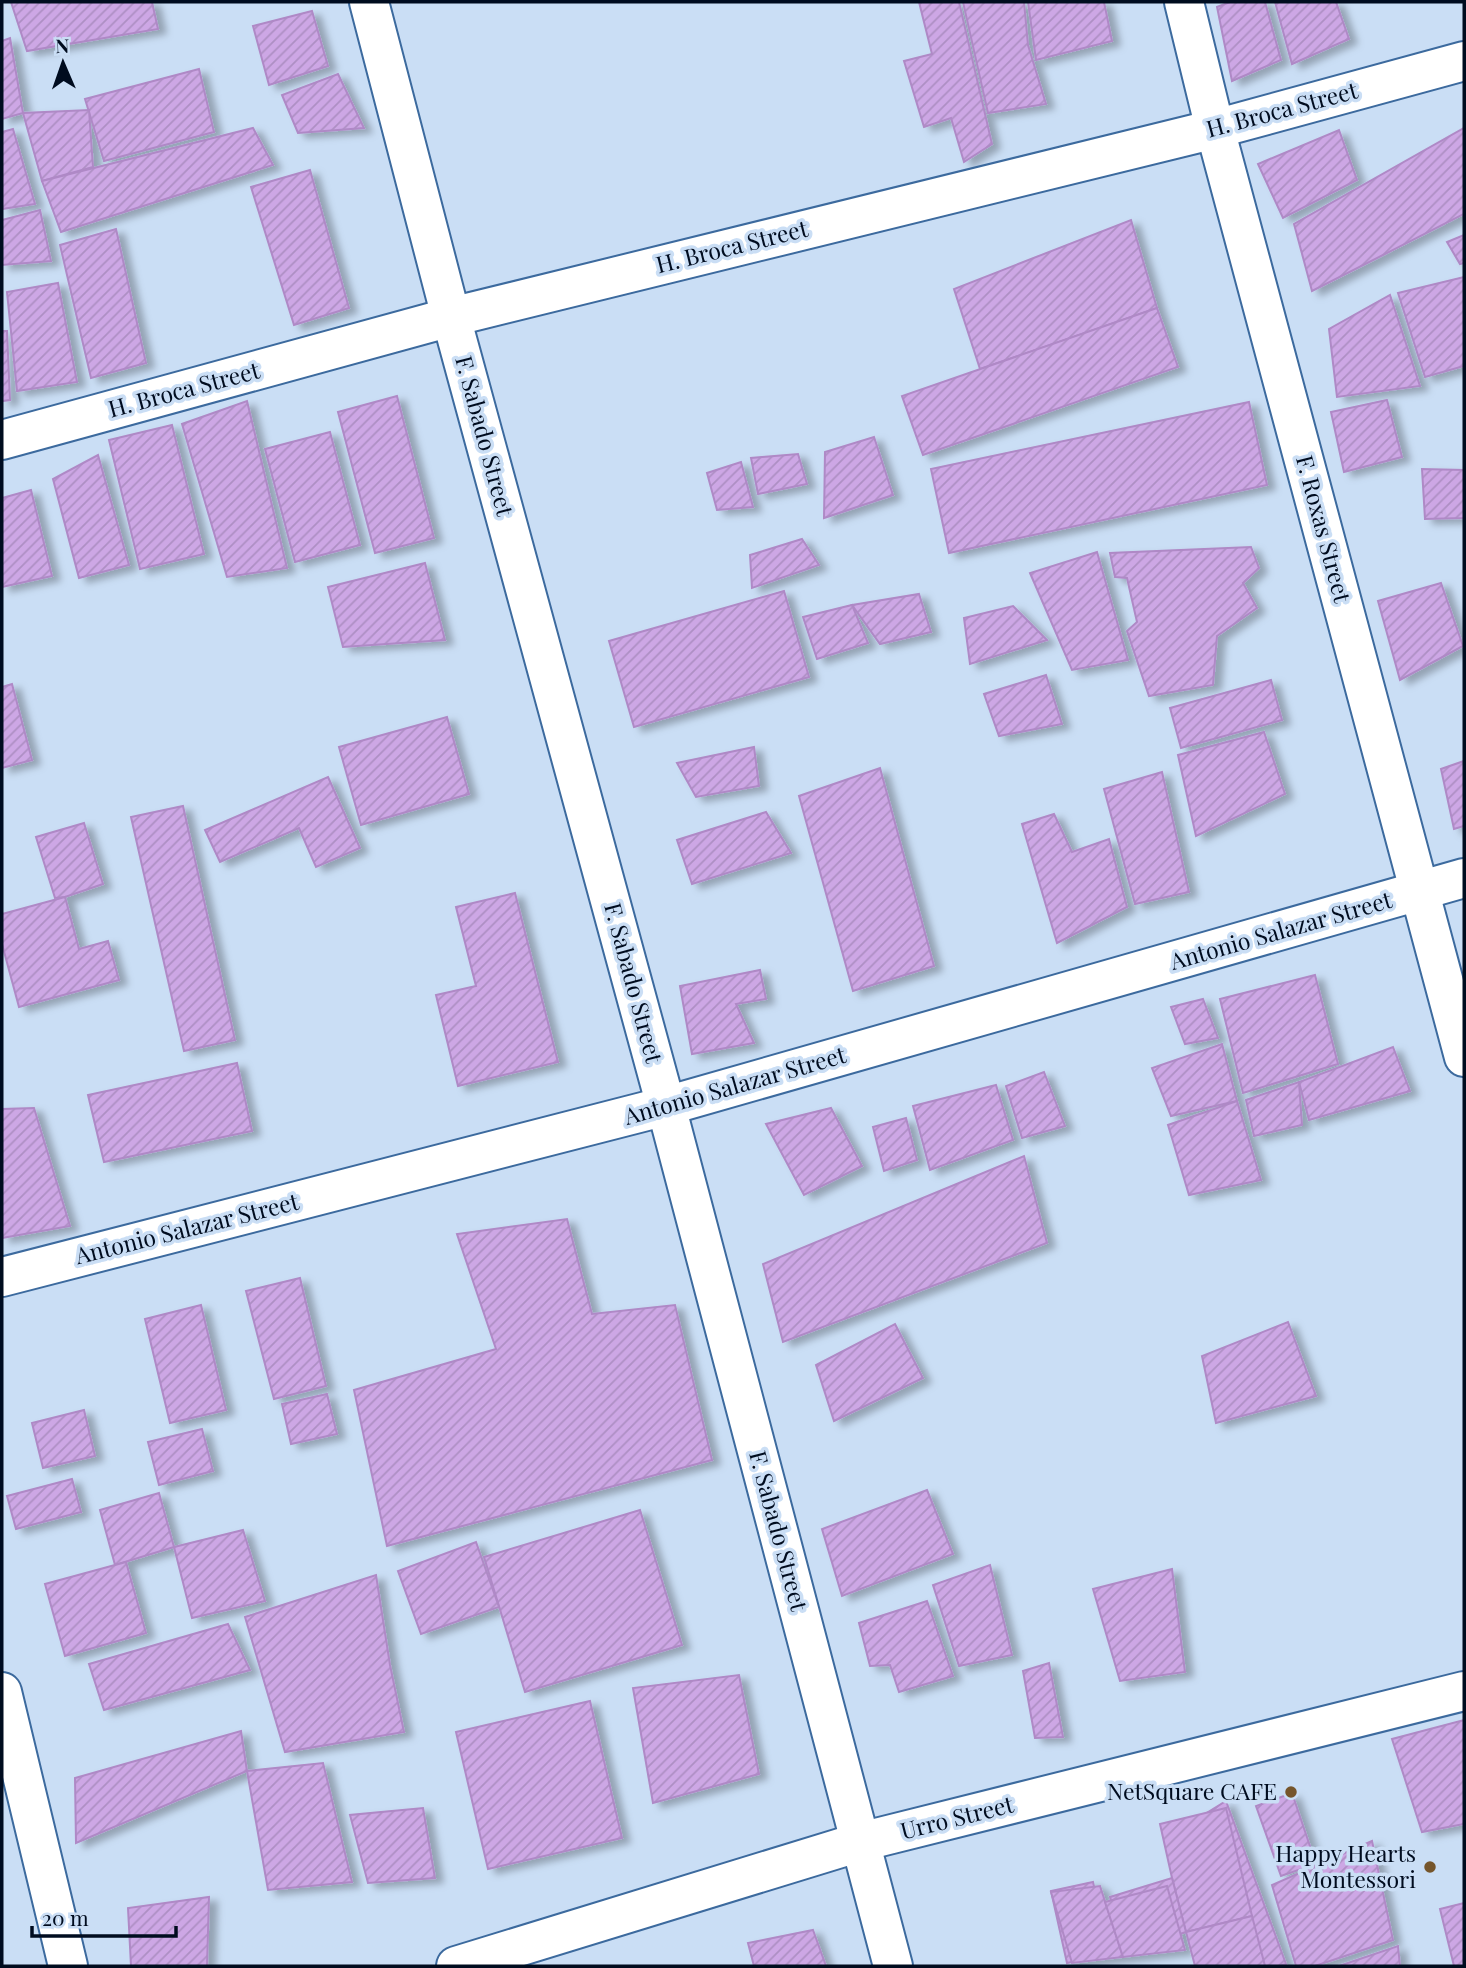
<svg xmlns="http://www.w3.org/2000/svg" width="1466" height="1968" font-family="'Playfair Display',serif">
<defs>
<pattern id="building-hatch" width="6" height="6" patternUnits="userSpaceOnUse" patternTransform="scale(1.75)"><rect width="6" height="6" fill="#cda7e5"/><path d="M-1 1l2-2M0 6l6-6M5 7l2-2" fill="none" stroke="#ae8fc4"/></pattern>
<filter id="shadow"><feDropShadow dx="8" dy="4.5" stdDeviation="3.5" flood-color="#0004"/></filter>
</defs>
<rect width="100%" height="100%" fill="#cadef5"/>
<g fill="url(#building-hatch)" stroke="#af89c6" stroke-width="2" filter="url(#shadow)">
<path d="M 11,2 L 152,2 L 158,29 L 27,51 Z"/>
<path d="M 919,2 L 959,2 L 992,144 L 964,162 L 951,118 L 924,127 L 904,61 L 932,54 Z"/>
<path d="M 963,2 L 1024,2 L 1028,45 L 1046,104 L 988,113 Z"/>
<path d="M 1028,2 L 1104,2 L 1112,41 L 1036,60 Z"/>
<path d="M 1230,2 L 1265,2 L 1281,60 L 1232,81 L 1217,7 Z"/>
<path d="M 1275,2 L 1336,2 L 1349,39 L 1292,64 Z"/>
<path d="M 312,11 L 328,66 L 269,85 L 253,26 Z"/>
<path d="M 10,38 L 23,113 L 2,119 L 2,41 Z"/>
<path d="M 199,69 L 214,132 L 104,161 L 85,99 Z"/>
<path d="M 338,74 L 364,128 L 298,133 L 282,95 Z"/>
<path d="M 89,110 L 93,167 L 42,181 L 23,113 Z"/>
<path d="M 253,128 L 273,165 L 61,232 L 42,181 Z"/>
<path d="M 1464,128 L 1464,214 L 1312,291 L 1294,224 Z"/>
<path d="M 13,129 L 35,204 L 2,209 L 2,132 Z"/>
<path d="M 1339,130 L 1357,180 L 1283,218 L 1258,164 Z"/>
<path d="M 310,170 L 349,308 L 294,325 L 251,187 Z"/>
<path d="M 40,210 L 51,261 L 2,265 L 2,220 Z"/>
<path d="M 1131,220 L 1157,308 L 980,369 L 954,289 Z"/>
<path d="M 116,229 L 146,363 L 91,378 L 60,245 Z"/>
<path d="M 1464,235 L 1464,263 L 1460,264 L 1447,242 Z"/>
<path d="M 1464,277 L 1464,366 L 1425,377 L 1398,293 Z"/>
<path d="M 58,283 L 77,382 L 17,391 L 7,292 Z"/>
<path d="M 1390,295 L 1420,386 L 1337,397 L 1329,329 Z"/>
<path d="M 1157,308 L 1178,367 L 923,455 L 902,396 Z"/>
<path d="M 2,331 L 7,331 L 10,400 L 2,401 Z"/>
<path d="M 397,396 L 434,538 L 375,553 L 338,412 Z"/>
<path d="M 1387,400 L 1402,457 L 1344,472 L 1331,412 Z"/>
<path d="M 247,401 L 287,568 L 227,577 L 182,424 Z"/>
<path d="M 1249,402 L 1267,485 L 949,553 L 931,469 Z"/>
<path d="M 172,425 L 204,554 L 140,569 L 109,440 Z"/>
<path d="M 330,432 L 360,545 L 295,562 L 265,449 Z"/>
<path d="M 874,437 L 893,495 L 824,518 L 825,452 Z"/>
<path d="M 798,454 L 807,484 L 758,494 L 751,458 Z"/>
<path d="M 98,455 L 129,565 L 79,578 L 53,479 Z"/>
<path d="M 741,462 L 753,507 L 717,510 L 707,473 Z"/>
<path d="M 1422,469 L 1464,470 L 1464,518 L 1425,519 Z"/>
<path d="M 31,490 L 52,576 L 2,587 L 2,498 Z"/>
<path d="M 802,539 L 819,565 L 752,588 L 750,555 Z"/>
<path d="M 1251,547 L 1259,568 L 1243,583 L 1257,608 L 1217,636 L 1213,685 L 1149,696 L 1127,631 L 1137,622 L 1127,578 L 1115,577 L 1110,553 Z"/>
<path d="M 1097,552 L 1128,660 L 1072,670 L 1030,573 Z"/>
<path d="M 425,563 L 445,640 L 343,647 L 328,587 Z"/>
<path d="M 1441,583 L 1463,646 L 1400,680 L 1378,601 Z"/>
<path d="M 784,591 L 809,677 L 634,727 L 609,641 Z"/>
<path d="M 919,594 L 931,632 L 880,644 L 852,605 Z"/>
<path d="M 852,605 L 868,643 L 817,659 L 803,617 Z"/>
<path d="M 1013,606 L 1047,640 L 970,664 L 964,618 Z"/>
<path d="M 1046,675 L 1062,724 L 999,736 L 984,694 Z"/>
<path d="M 1271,680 L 1282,720 L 1181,748 L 1170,708 Z"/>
<path d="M 12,684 L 32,760 L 2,768 L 2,687 Z"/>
<path d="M 447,717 L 469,794 L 361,825 L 339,747 Z"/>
<path d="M 1264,732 L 1285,794 L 1196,836 L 1178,755 Z"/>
<path d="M 754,747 L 759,786 L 696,797 L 677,763 Z"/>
<path d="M 1464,761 L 1464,826 L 1454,829 L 1441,769 Z"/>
<path d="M 880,768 L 934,966 L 853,991 L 799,796 Z"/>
<path d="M 1162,772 L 1189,892 L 1135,904 L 1104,789 Z"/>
<path d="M 328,777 L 360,848 L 316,867 L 299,828 L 220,862 L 205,830 Z"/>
<path d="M 183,806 L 235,1040 L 184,1051 L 131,817 Z"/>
<path d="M 766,812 L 791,853 L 692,884 L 677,840 Z"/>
<path d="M 1054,814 L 1072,852 L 1109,839 L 1127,907 L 1057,943 L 1022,824 Z"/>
<path d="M 84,823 L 103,884 L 65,897 L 55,898 L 36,837 Z"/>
<path d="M 515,893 L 558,1062 L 458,1086 L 436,995 L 476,986 L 456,907 Z"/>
<path d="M 65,897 L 79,949 L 108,941 L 119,980 L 19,1007 L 2,944 L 2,914 Z"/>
<path d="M 760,970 L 766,999 L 736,1004 L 754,1043 L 692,1054 L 680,986 Z"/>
<path d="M 1315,975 L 1338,1064 L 1243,1093 L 1220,999 Z"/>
<path d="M 1203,999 L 1218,1038 L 1185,1044 L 1171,1007 Z"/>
<path d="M 1222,1044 L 1237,1101 L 1171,1116 L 1152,1068 Z"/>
<path d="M 1393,1047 L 1410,1091 L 1309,1120 L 1299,1082 Z"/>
<path d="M 237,1063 L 252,1131 L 104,1162 L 88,1095 Z"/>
<path d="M 1044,1072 L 1065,1126 L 1022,1138 L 1006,1086 Z"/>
<path d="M 1299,1082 L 1302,1125 L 1254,1136 L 1246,1100 Z"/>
<path d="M 996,1085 L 1013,1140 L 930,1170 L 913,1106 Z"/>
<path d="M 1237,1101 L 1261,1180 L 1189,1195 L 1168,1125 Z"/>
<path d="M 34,1108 L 70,1226 L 2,1238 L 2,1109 Z"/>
<path d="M 831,1108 L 862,1166 L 804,1195 L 766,1124 Z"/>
<path d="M 906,1118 L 917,1160 L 884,1171 L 873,1127 Z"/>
<path d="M 1024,1156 L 1047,1243 L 783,1342 L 763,1264 Z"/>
<path d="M 567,1219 L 592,1314 L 675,1305 L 712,1460 L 387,1546 L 354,1390 L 496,1349 L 457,1234 Z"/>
<path d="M 300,1278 L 326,1386 L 274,1399 L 246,1291 Z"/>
<path d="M 201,1305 L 226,1410 L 170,1423 L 145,1319 Z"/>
<path d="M 1288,1322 L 1316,1396 L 1216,1423 L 1202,1356 Z"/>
<path d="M 895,1324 L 923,1378 L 834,1421 L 816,1365 Z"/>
<path d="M 327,1394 L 337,1434 L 291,1444 L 282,1404 Z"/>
<path d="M 84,1410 L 95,1456 L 43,1468 L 32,1423 Z"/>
<path d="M 202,1429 L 213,1471 L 159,1485 L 148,1442 Z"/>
<path d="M 72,1479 L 81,1512 L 16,1529 L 7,1496 Z"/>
<path d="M 927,1490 L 953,1554 L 842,1596 L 822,1529 Z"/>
<path d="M 159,1493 L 174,1547 L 115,1565 L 100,1510 Z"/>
<path d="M 640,1510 L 682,1645 L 525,1692 L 484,1557 Z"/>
<path d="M 243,1530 L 265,1601 L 192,1618 L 174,1547 Z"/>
<path d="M 476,1542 L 499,1607 L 421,1634 L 398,1571 Z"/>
<path d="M 126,1562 L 146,1633 L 65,1656 L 45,1584 Z"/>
<path d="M 990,1565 L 1012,1655 L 959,1666 L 933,1585 Z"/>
<path d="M 1172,1569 L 1185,1672 L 1120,1681 L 1093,1589 Z"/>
<path d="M 376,1575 L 390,1665 L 404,1732 L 285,1752 L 245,1617 Z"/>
<path d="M 927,1601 L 953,1676 L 899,1692 L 890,1665 L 870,1666 L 859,1623 Z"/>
<path d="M 228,1624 L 250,1670 L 104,1710 L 89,1664 Z"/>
<path d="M 1049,1663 L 1063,1737 L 1035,1738 L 1023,1671 Z"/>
<path d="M 739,1675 L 759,1774 L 653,1803 L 633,1688 Z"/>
<path d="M 590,1701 L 622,1838 L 488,1869 L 456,1732 Z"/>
<path d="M 1464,1720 L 1464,1824 L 1422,1832 L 1392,1739 Z"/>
<path d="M 241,1731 L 247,1771 L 76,1843 L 75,1778 Z"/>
<path d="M 323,1763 L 352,1882 L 268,1890 L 247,1771 Z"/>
<path d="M 1292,1793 L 1316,1864 L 1281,1876 L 1256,1806 Z"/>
<path d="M 1226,1801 L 1286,1964 L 1279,1966 L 1202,1966 L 1168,1837 Z"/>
<path d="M 423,1808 L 435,1878 L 368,1883 L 350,1815 Z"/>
<path d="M 1226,1808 L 1252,1916 L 1186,1932 L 1172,1878 L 1160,1824 Z"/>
<path d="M 1372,1841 L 1393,1940 L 1315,1966 L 1296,1966 L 1272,1885 Z"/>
<path d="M 1172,1878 L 1186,1932 L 1127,1952 L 1110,1897 Z"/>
<path d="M 1093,1882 L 1109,1954 L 1067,1963 L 1051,1891 Z"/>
<path d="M 1100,1886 L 1123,1957 L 1072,1963 L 1051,1892 Z"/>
<path d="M 1167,1886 L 1185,1950 L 1123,1957 L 1105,1902 Z"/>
<path d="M 209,1897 L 207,1966 L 131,1966 L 128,1908 Z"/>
<path d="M 1464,1903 L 1464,1966 L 1454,1966 L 1440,1909 Z"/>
<path d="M 1252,1916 L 1265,1966 L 1195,1966 L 1186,1932 Z"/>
<path d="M 813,1930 L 826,1966 L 754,1966 L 748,1943 Z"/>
<path d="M 1398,1946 L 1400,1966 L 1339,1966 Z"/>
</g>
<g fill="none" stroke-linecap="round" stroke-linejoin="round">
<defs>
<g id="minor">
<path d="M 369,2 L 451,317 L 666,1106 L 893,1966"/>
<path d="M 1184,2 L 1215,129 L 1464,1057"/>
<path d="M 2,440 L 451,317 L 1215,129 L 1464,61"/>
<path d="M 2,1277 L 666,1106 L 1464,878"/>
<path d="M 2,1692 L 68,1966"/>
</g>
<path id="tertiary" d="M 456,1966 L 860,1842 L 1464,1691"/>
</defs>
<use href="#minor" stroke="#3c6a9e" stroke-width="42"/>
<use href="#tertiary" stroke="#3c6a9e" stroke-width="42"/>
<use href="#minor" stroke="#fff" stroke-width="38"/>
<use href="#tertiary" stroke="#fff" stroke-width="38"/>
</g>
<g fill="#75552b" stroke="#cadef5" stroke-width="2.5">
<circle cx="1291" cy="1792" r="7"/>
<circle cx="1430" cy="1867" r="7"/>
</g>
<g text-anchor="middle" stroke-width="7" stroke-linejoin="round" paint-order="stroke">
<g font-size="23" fill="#000c1f" stroke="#cadef5">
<text transform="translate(1282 110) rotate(-15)" y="8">H. Broca Street</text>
<text transform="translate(732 247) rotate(-14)" y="8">H. Broca Street</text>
<text transform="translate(184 390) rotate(-15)" y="8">H. Broca Street</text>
<text transform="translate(484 436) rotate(75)" y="8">F. Sabado Street</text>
<text transform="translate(1323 529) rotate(75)" y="8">F. Roxas Street</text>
<text transform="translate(1281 931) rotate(-16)" y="8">Antonio Salazar Street</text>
<text transform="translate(633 983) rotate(75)" y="8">F. Sabado Street</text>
<text transform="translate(735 1086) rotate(-16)" y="8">Antonio Salazar Street</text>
<text transform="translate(187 1229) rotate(-14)" y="8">Antonio Salazar Street</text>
<text transform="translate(778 1531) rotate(75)" y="8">F. Sabado Street</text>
<text transform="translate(957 1818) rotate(-14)" y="8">Urro Street</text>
</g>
<g font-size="23" fill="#000c1f" stroke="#cadef5" text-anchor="end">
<text x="1277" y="1800">NetSquare CAFE</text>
<text x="1416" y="1862">Happy Hearts<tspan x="1416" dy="26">Montessori</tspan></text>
</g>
</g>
<rect width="1466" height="1968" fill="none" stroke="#000c1f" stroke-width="7"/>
<g transform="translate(63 63) rotate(358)" stroke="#cadef5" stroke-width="5" paint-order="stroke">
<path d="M0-5L12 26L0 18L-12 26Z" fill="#000c1f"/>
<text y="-10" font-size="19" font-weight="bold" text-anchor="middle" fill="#000c1f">N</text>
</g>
<path d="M32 1926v10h144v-10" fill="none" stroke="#000c1f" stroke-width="3.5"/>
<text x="42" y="1926" font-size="21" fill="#000c1f" stroke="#cadef5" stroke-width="5" paint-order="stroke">20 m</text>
</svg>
